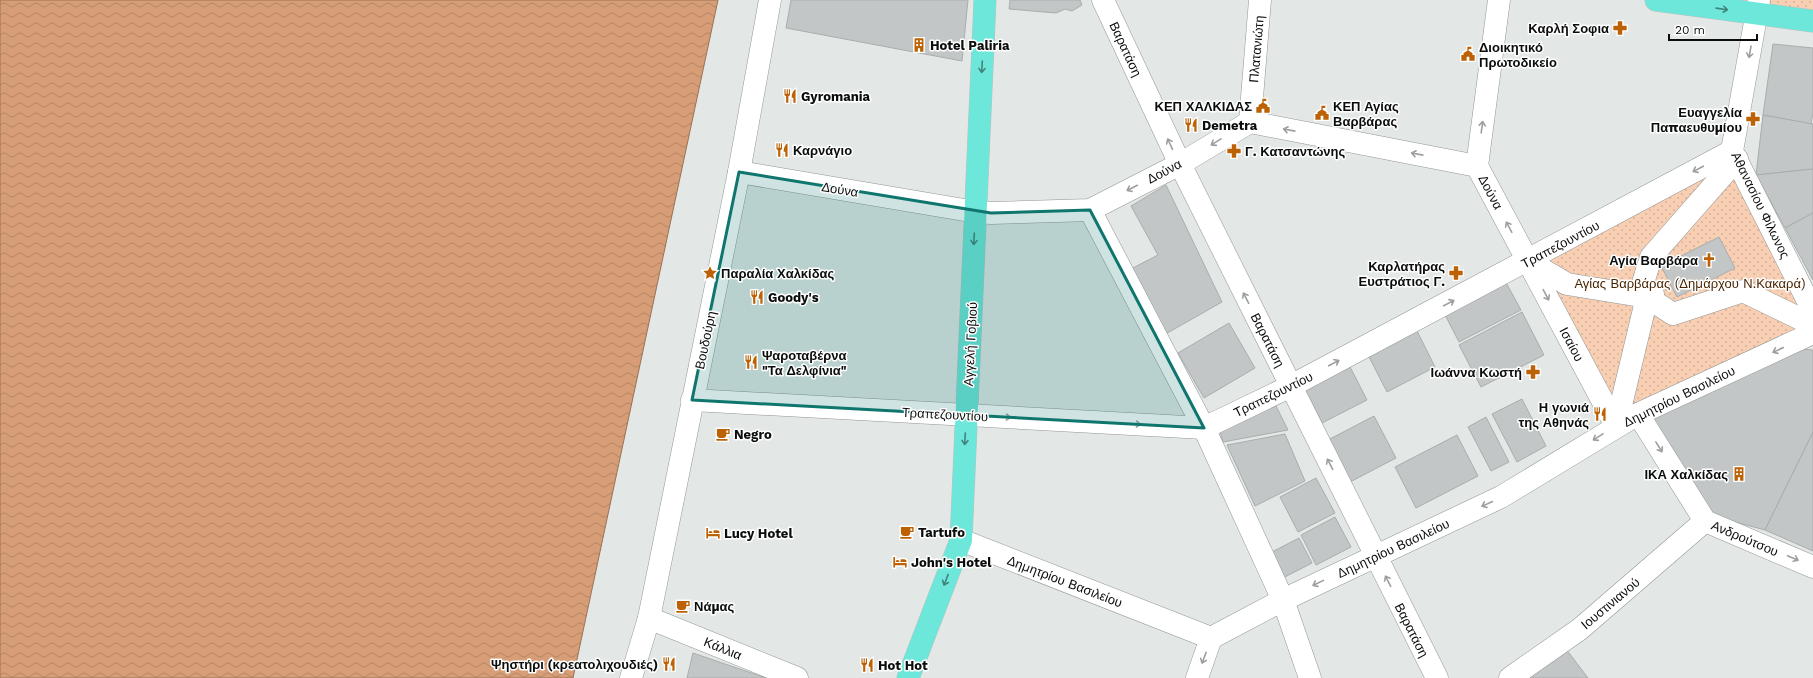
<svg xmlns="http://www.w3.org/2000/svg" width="1813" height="678" font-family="'Work Sans',sans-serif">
<defs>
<pattern id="green-dots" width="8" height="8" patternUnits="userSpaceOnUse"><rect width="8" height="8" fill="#f8cfb3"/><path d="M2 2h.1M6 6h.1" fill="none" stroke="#d3b199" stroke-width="1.8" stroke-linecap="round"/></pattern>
<pattern id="water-waves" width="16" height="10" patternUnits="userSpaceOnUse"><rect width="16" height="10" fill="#d69d76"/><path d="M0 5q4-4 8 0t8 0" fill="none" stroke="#b68665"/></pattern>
</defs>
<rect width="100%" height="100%" fill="#e3e7e6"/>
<g fill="url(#green-dots)">
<path d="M 1655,0 L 1813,0 L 1813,21 Z"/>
<path d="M 1732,151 L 1813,333 L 1616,426 L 1528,261 Z"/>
</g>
<path fill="url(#water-waves)" stroke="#997256" d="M 0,0 L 718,0 L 573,678 L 0,678 Z"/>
<g fill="#c2c6c6" stroke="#a9adac">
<path d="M 791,0 L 968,0 L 962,61 L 786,28 Z"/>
<path d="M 1010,0 L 1080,0 L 1082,5 L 1072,11 L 1065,9 L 1056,13 L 1009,9 Z"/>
<path d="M 1773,44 L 1813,48 L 1813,113 L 1811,124 L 1763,115 Z"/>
<path d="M 1763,115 L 1813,124 L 1813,169 L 1756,175 Z"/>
<path d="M 1813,169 L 1813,213 L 1785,228 L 1756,175 Z"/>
<path d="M 1166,185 L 1222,302 L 1162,336 L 1129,270 L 1158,255 L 1131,206 Z"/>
<path d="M 1813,213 L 1813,280 L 1785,228 Z"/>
<path d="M 1719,237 L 1735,268 L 1677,297 L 1661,266 Z"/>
<path d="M 1504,279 L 1521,310 L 1459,342 L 1443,311 Z"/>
<path d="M 1522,312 L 1544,355 L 1481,387 L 1459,345 Z"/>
<path d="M 1229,323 L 1255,368 L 1204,398 L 1178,353 Z"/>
<path d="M 1416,329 L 1435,367 L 1387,392 L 1368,355 Z"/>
<path d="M 1790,348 L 1813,350 L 1813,432 L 1765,530 L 1713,516 L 1651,419 Z"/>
<path d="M 1347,361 L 1367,400 L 1322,423 L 1302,385 Z"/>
<path d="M 1272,398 L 1288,430 L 1223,442 L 1218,425 Z"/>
<path d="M 1522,399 L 1546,446 L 1517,462 L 1492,414 Z"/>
<path d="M 1374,416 L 1396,458 L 1350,482 L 1328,440 Z"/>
<path d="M 1486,417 L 1509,462 L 1491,471 L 1468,427 Z"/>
<path d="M 1813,432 L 1813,551 L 1765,530 Z"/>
<path d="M 1285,434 L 1305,481 L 1255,506 L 1227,445 Z"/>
<path d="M 1457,435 L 1478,476 L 1416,508 L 1395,467 Z"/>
<path d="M 1316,478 L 1335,513 L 1298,532 L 1280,497 Z"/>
<path d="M 1335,517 L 1351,547 L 1316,565 L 1301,535 Z"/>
<path d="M 1299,538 L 1312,563 L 1281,579 L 1268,554 Z"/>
<path d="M 1566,649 L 1588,678 L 1529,678 Z"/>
<path d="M 693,653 L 766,678 L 687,678 Z"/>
</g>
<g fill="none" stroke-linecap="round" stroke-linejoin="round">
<defs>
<g id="minor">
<path d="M 1103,0 L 1180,164 L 1437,678"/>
<path d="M 1759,0 L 1732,151 L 1813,311"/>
<path d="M 1250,122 L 1260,0"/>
<path d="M 1477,166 L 1499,0"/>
<path d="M 739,172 L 976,212 L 991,213 L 1090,210 L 1180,164 L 1250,122 L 1477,166 L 1616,426"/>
<path d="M 1090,210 L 1204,428 L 1283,600 L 1310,678"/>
<path d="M 1528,261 L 1567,284 L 1647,297 L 1653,294"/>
<path d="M 1639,296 L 1651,257 L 1737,159"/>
<path d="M 692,400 L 1204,428 L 1291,386 L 1732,151"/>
<path d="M 1638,414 L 1705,521 L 1813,567"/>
<path d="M 1616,426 L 1647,297 L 1673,314 L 1743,291 L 1813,325"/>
<path d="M 961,540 L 1211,638 L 1283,600 L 1501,497 L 1638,414 L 1813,333"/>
<path d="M 649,618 L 797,678"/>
<path d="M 631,678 L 649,618 L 739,172 L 770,0"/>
<path d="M 1197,678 L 1211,638"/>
<path d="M 1510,678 L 1580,629 L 1705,521"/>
</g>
<g id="major">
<path d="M 1656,0 L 1813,21"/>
<path d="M 908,678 L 961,540 L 985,0"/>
</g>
</defs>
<use href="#minor" stroke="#929695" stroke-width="23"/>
<use href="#major" stroke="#c0c0c0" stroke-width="23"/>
<use href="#minor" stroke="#fff" stroke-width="22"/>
<use href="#major" stroke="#6de7da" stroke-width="22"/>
</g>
<defs><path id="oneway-shaft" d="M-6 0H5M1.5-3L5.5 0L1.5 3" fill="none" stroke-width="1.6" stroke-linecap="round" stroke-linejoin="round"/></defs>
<g stroke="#41847d">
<use href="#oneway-shaft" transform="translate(1722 9) rotate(8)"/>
<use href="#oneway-shaft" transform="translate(982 67) rotate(93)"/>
<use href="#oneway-shaft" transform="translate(974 239) rotate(93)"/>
<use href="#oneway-shaft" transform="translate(965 439) rotate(93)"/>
<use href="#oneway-shaft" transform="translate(946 580) rotate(111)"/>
</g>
<g stroke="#9d9e9e">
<use href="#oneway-shaft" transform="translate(1750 52) rotate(100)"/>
<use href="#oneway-shaft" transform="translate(1482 127) rotate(-82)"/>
<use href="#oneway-shaft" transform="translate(1289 130) rotate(-169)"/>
<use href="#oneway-shaft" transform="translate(1216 142) rotate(149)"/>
<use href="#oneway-shaft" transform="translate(1170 144) rotate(-115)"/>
<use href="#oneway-shaft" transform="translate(1417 154) rotate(-169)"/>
<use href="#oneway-shaft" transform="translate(1698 169) rotate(152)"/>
<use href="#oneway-shaft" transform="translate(1132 188) rotate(153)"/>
<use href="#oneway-shaft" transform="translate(1509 227) rotate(-118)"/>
<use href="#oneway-shaft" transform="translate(1546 295) rotate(62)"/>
<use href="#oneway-shaft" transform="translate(1246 298) rotate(-117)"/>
<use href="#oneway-shaft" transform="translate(1449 303) rotate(-28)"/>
<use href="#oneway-shaft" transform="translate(1778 350) rotate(155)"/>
<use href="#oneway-shaft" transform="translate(1334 363) rotate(-28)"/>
<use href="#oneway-shaft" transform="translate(1005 417) rotate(3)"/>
<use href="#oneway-shaft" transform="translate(1135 424) rotate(3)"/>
<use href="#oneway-shaft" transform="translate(1598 437) rotate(148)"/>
<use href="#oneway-shaft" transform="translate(1659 447) rotate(58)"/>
<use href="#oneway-shaft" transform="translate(1330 464) rotate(-117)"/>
<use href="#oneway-shaft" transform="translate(1487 504) rotate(155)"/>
<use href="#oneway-shaft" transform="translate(1793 558) rotate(23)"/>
<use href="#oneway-shaft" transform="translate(1388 581) rotate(-117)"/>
<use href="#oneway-shaft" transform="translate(1318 583) rotate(154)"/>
<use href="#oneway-shaft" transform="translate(1204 658) rotate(110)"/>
</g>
<path fill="#0f766e" fill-opacity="0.2" stroke="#0f766e" stroke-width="3" stroke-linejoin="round" d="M 739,172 L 991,213 L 1090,210 L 1204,428 L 692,400 Z"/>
<defs>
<symbol id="pharmacy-bare" viewBox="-9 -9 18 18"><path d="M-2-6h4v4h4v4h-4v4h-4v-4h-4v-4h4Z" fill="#bc6204" stroke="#fff" stroke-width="2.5" paint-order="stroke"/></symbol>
<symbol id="building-bare" viewBox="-9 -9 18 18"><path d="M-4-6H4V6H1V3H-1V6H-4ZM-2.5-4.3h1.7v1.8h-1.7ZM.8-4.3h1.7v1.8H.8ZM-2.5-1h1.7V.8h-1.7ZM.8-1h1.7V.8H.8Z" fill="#bc6204" stroke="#fff" stroke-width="2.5" paint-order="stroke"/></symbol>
<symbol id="civic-bare" viewBox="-9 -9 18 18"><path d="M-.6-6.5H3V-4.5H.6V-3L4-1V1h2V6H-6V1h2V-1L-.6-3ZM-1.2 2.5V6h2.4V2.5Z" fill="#bc6204" stroke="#fff" stroke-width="2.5" paint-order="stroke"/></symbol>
<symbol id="restaurant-bare" viewBox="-9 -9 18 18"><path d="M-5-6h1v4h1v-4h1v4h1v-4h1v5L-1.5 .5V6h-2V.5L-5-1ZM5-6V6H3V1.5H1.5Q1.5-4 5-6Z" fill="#bc6204" stroke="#fff" stroke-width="2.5" paint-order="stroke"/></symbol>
<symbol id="church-bare" viewBox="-9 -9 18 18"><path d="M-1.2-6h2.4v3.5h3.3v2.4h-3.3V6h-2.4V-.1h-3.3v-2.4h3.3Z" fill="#bc6204" stroke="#fff" stroke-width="2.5" paint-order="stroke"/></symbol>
<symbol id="sight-bare" viewBox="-9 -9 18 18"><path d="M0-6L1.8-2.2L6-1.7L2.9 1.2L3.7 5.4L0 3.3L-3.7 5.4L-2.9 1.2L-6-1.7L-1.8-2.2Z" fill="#bc6204" stroke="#fff" stroke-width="2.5" paint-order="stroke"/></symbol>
<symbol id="cafe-bare" viewBox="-9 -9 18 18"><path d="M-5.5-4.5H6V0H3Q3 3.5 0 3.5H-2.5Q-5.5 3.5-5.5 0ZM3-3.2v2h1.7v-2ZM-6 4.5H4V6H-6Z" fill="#bc6204" stroke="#fff" stroke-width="2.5" paint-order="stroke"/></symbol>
<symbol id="hotel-bare" viewBox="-9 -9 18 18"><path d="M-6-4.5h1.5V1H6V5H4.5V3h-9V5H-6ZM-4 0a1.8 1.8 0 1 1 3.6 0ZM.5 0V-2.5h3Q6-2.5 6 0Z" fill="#bc6204" stroke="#fff" stroke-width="2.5" paint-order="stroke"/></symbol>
</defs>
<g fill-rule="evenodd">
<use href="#pharmacy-bare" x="1610" y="18" width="20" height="20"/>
<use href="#building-bare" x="909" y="35" width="20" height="20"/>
<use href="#civic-bare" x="1458" y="44" width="20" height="20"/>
<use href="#restaurant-bare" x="780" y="86" width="20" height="20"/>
<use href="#civic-bare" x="1253" y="96" width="20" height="20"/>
<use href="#civic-bare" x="1312" y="103" width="20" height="20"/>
<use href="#pharmacy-bare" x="1743" y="109" width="20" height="20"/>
<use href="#restaurant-bare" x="1181" y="115" width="20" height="20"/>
<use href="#restaurant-bare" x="772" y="140" width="20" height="20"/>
<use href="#pharmacy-bare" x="1224" y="141" width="20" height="20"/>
<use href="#church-bare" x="1699" y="250" width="20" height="20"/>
<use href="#sight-bare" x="700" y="263" width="20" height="20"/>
<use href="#pharmacy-bare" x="1446" y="263" width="20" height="20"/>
<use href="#restaurant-bare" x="747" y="287" width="20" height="20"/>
<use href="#restaurant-bare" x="741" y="352" width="20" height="20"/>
<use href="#pharmacy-bare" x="1523" y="362" width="20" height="20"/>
<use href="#restaurant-bare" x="1590" y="404" width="20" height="20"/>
<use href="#cafe-bare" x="713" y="424" width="20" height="20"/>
<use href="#building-bare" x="1729" y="464" width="20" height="20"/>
<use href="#cafe-bare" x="897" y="522" width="20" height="20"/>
<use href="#hotel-bare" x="703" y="523" width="20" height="20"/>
<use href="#hotel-bare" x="890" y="552" width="20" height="20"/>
<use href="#cafe-bare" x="673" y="596" width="20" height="20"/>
<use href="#restaurant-bare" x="659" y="654" width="20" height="20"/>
<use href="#restaurant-bare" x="857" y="655" width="20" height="20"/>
</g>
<g text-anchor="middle" stroke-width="3" stroke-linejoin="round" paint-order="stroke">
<g font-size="13" font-weight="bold" fill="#0b0c0c" stroke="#fff" text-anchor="start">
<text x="1609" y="33" text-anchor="end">Καρλή Σοφια</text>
<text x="930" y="50">Hotel Paliria</text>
<text x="1479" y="52">Διοικητικό<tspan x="1479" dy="15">Πρωτοδικείο</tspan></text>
<text x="801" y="101">Gyromania</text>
<text x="1252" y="111" text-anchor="end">ΚΕΠ ΧΑΛΚΙΔΑΣ</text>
<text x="1333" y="111">ΚΕΠ Αγίας<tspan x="1333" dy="15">Βαρβάρας</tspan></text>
<text x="1742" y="117" text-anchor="end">Ευαγγελία<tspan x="1742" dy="15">Παπαευθυμίου</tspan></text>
<text x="1202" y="130">Demetra</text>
<text x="793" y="155">Καρνάγιο</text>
<text x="1245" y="156">Γ. Κατσαντώνης</text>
<text x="1698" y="265" text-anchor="end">Αγία Βαρβάρα</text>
<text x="1445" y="271" text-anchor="end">Καρλατήρας<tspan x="1445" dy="15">Ευστράτιος Γ.</tspan></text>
<text x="721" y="278">Παραλία Χαλκίδας</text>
<text x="768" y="302">Goody's</text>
<text x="762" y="360">Ψαροταβέρνα<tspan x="762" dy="15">"Τα Δελφίνια"</tspan></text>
<text x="1522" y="377" text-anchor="end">Ιωάννα Κωστή</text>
<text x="1589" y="412" text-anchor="end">Η γωνιά<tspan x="1589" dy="15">της Αθηνάς</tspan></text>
<text x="734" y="439">Negro</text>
<text x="1728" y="479" text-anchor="end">ΙΚΑ Χαλκίδας</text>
<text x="918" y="537">Tartufo</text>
<text x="724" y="538">Lucy Hotel</text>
<text x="911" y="567">John's Hotel</text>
<text x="694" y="611">Νάμας</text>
<text x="658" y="669" text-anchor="end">Ψηστήρι (κρεατολιχουδιές)</text>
<text x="878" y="670">Hot Hot</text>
</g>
<g font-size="13" fill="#0b0c0c" stroke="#fff">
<text transform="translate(1126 49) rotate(65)" y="5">Βαρατάση</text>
<text transform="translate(1256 49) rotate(-85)" y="5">Πλατανιώτη</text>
<text transform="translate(1164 171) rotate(-28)" y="5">Δούνα</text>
<text transform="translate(840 189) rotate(9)" y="5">Δούνα</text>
<text transform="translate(1491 192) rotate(62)" y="5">Δούνα</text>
<text transform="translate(1761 205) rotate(64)" y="5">Αθανασίου Φίλωνος</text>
<text transform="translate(1560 244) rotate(-28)" y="5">Τραπεζουντίου</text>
<text transform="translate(705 340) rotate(-78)" y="5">Βουδούρη</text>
<text transform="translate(1268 340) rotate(63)" y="5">Βαρατάση</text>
<text transform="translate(970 344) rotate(-87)" y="5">Αγγελή Γοβιού</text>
<text transform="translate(1572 344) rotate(62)" y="5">Ισαίου</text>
<text transform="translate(1273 394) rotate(-26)" y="5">Τραπεζουντίου</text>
<text transform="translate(1679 396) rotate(-26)" y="5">Δημητρίου Βασιλείου</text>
<text transform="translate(945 414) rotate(3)" y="5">Τραπεζουντίου</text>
<text transform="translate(1745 538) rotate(23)" y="5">Ανδρούτσου</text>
<text transform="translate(1393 548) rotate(-25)" y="5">Δημητρίου Βασιλείου</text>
<text transform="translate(1065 581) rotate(21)" y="5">Δημητρίου Βασιλείου</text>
<text transform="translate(1610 603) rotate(-40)" y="5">Ιουστινιανού</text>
<text transform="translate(1412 630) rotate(63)" y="5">Βαρατάση</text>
<text transform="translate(723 648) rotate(22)" y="5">Κάλλια</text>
</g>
<g font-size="13" fill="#492404" stroke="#fff">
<text x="1690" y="288">Αγίας Βαρβάρας (Δημάρχου Ν.Κακαρά)</text>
</g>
</g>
<path d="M1669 34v6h88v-6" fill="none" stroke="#0b0c0c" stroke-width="2"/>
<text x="1675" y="34" font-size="12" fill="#0b0c0c" stroke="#ffffff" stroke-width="3" paint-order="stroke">20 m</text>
</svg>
